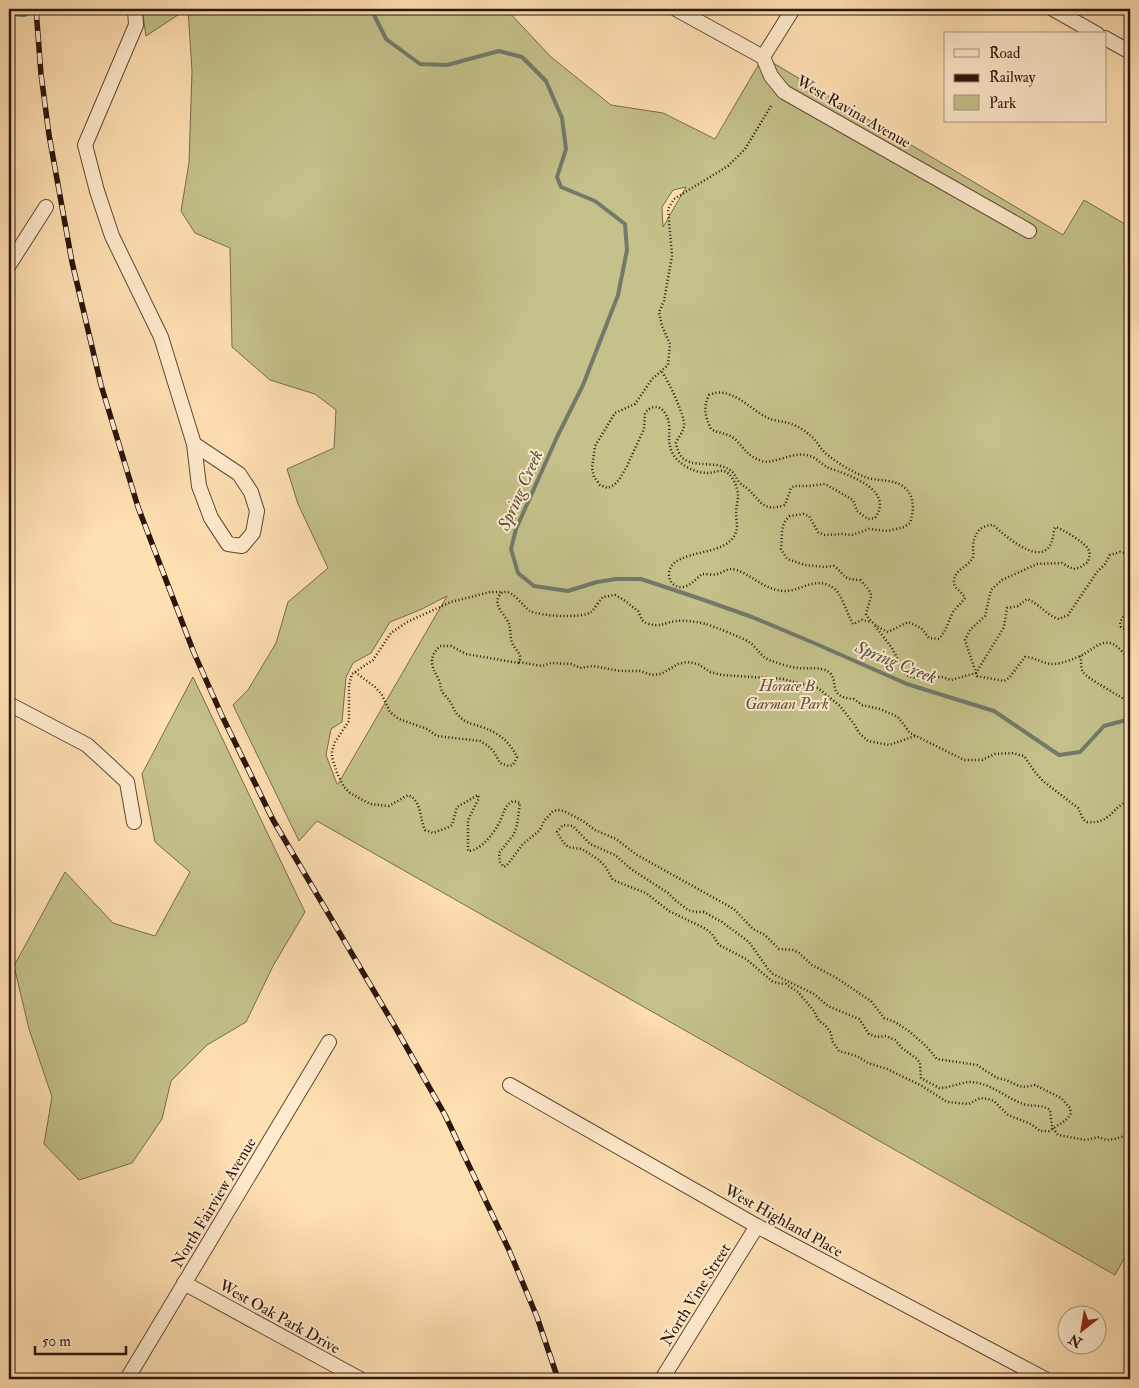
<svg xmlns="http://www.w3.org/2000/svg" width="1139" height="1388" font-family="'IM FELL Double Pica',serif">
<rect width="100%" height="100%" fill="#ffe0b3"/>
<filter id="stains"><feTurbulence type="fractalNoise" baseFrequency=".004" numOctaves="4"/><feColorMatrix values="0 0 0 0 .2 0 0 0 0 .09 0 0 0 0 .02 0 0 0 .5 -.17"/></filter>
<radialGradient id="worn" r=".72"><stop offset=".6" stop-color="#630" stop-opacity="0"/><stop offset="1" stop-color="#630" stop-opacity=".3"/></radialGradient>
<g fill="#c4c18a" stroke="#786b4c" fill-rule="evenodd">
<path d="M 142,9 L 187,9 L 146,36 Z"/>
<path d="M 188,9 L 506,9 L 551,57 L 611,105 L 663,113 L 715,139 L 763,57 L 1063,235 L 1084,200 L 1130,227 L 1130,1248 L 1115,1275 L 317,821 L 299,841 L 233,705 L 248,690 L 276,643 L 288,602 L 328,568 L 298,504 L 287,469 L 334,448 L 336,410 L 315,394 L 270,380 L 232,347 L 230,248 L 195,233 L 181,211 L 189,163 L 192,71 ZM 686,187 L 663,227 L 662,207 L 673,190 ZM 447,596 L 338,784 L 337,784 L 326,755 L 331,729 L 342,722 L 346,677 L 353,663 L 371,653 L 390,622 L 422,609 Z"/>
<path d="M 193,677 L 305,912 L 273,966 L 246,1022 L 207,1045 L 171,1081 L 162,1119 L 132,1163 L 79,1180 L 44,1144 L 52,1097 L 29,1029 L 14,966 L 65,872 L 113,923 L 155,936 L 190,872 L 155,842 L 142,774 Z"/>
</g>
<g fill="none" stroke-linecap="round" stroke-linejoin="round">
<g stroke="#727a69" stroke-width="4">
<path d="M 371,9 L 386,39 L 420,64 L 447,65 L 499,51 L 522,57 L 546,81 L 562,118 L 566,149 L 557,177 L 561,187 L 595,201 L 625,224 L 627,250 L 618,295 L 583,385 L 557,437 L 516,529 L 511,549 L 518,573 L 534,586 L 568,591 L 597,582 L 616,579 L 641,579 L 701,599 L 752,617 L 814,643 L 907,684 L 994,711 L 1059,755 L 1080,752 L 1104,726 L 1130,719"/>
<path d="M 9,14 L 24,15 L 41,9"/>
</g>
<defs>
<g id="minor">
<path d="M 135,9 L 136,25 L 85,145 L 97,191 L 112,236 L 161,337 L 194,444 L 199,486 L 211,518 L 228,544 L 242,546 L 253,533 L 257,511 L 251,492 L 239,474 L 194,444"/>
<path d="M 676,9 L 763,57 L 771,76 L 784,92 L 1029,231"/>
<path d="M 1053,9 L 1097,34"/>
<path d="M 1105,38 L 1130,52"/>
<path d="M 763,57 L 793,9"/>
<path d="M 9,265 L 46,207"/>
<path d="M 9,704 L 87,745 L 110,766 L 127,782 L 134,822"/>
<path d="M 510,1085 L 757,1226 L 1045,1379"/>
<path d="M 184,1283 L 360,1379"/>
<path d="M 127,1379 L 329,1042"/>
<path d="M 662,1379 L 757,1226"/>
</g>
</defs>
<use href="#minor" stroke="#604836" stroke-width="16"/>
<g stroke="#2b150d" stroke-width="2.5" stroke-dasharray="1 2.5" stroke-linecap="butt">
<path d="M 771,106 L 745,149 L 728,166 L 674,199 L 668,209 L 672,256 L 664,301 L 659,312 L 662,326 L 670,344 L 668,365 L 652,379 L 635,404 L 615,413 L 595,446 L 592,468 L 594,477 L 600,485 L 608,488 L 614,485 L 619,480 L 627,466 L 644,429 L 645,413 C 656,400 667,410 669,424 C 670,435 667,443 673,454 C 679,465 695,473 708,473 C 713,473 718,470 723,471 C 732,472 738,488 738,495 C 738,501 736,508 736,514 C 736,518 737,522 737,525 C 737,561 670,545 669,574 C 669,578 670,581 673,584 C 684,593 694,581 702,574 C 707,574 713,575 718,574 C 724,572 728,567 736,570 C 753,575 763,590 785,591 C 802,591 817,574 836,590 C 842,596 848,616 853,624 L 862,620 L 871,622"/>
<path d="M 662,372 C 668,380 685,416 684,425 C 684,432 678,437 676,443 C 681,475 711,457 730,470 C 735,473 736,479 740,483 C 743,486 746,487 749,490 C 762,503 764,512 785,505 L 791,488 L 794,486 L 809,486 L 825,484 L 853,500 L 857,511 L 868,519 L 875,518 C 895,490 849,475 829,468 C 821,465 816,456 806,455 C 791,452 772,465 762,461 C 747,456 745,449 736,440 C 729,433 719,434 711,429 C 705,416 703,408 709,395 C 730,385 750,409 766,417 C 773,421 781,421 788,423 C 797,425 805,431 811,436 C 818,442 821,451 829,456 C 839,464 853,472 865,477 C 877,482 895,478 905,488 C 915,497 914,511 910,523 L 904,527 L 888,531 L 869,529 L 852,535 L 843,534 L 824,535 L 818,532 L 809,516 L 803,514 L 790,516 C 779,525 783,536 781,549 L 787,559 L 805,565 L 825,567 L 834,566 C 847,576 841,579 860,580 C 877,597 870,595 866,614 C 871,623 879,628 888,632 L 908,622 L 921,628 L 929,638 L 939,639 C 947,629 947,625 952,614 C 955,608 961,604 965,598 C 962,591 954,589 954,582 C 953,570 970,566 973,557 C 974,554 973,551 973,549 C 973,535 979,525 993,525 C 1011,541 1051,575 1054,529 L 1056,527 C 1064,530 1084,542 1088,549 C 1091,553 1089,557 1088,562 L 1079,568 L 1073,569 L 1062,563 L 1037,564 L 1002,580 L 991,590 L 985,616 L 970,630 L 965,640 L 977,676 L 1004,681 L 1009,678 L 1025,657 C 1036,657 1044,665 1055,664 C 1064,663 1076,658 1084,654 C 1093,649 1102,639 1113,644 C 1119,647 1125,655 1130,660"/>
<path d="M 1130,615 L 1124,616 L 1120,622 L 1121,627 L 1127,630 L 1130,629"/>
<path d="M 875,626 L 892,648 L 906,675 L 915,678 L 942,677 L 951,680 L 976,673 L 1004,627 L 1007,608 L 1018,606 L 1027,599 C 1040,604 1047,616 1059,619 L 1068,615 L 1097,572 L 1105,564 L 1110,555 L 1120,552 L 1130,554"/>
<path d="M 1080,656 C 1082,661 1080,667 1083,672 C 1086,678 1122,697 1130,703"/>
<path d="M 519,662 L 542,666 L 551,663 L 571,664 L 580,668 L 593,666 L 620,671 L 640,671 L 652,675 L 661,674 L 678,664 L 687,662 L 698,664 L 710,672 L 722,675 L 783,679 L 818,688 L 840,706 L 854,724 L 859,733 L 868,741 L 889,745 L 915,736"/>
<path d="M 355,672 L 373,660 L 391,633 L 407,622 L 451,602 L 490,592 L 503,592"/>
<path d="M 1130,801 C 1112,805 1112,825 1086,822 L 1083,819 L 1078,808 L 1043,781 L 1035,772 L 1024,756 L 1012,753 L 995,754 L 982,760 L 964,760 L 910,733 L 898,717 L 880,709 L 862,705 L 854,699 C 823,697 843,677 825,670 C 816,667 807,669 798,668 C 789,667 778,663 769,660 C 760,656 757,647 749,642 C 745,639 713,626 706,624 C 698,622 685,620 676,621 C 662,623 661,628 646,623 L 642,620 L 638,611 L 624,600 L 615,595 L 603,597 C 599,601 595,608 591,612 C 582,619 540,616 530,611 C 524,608 508,582 499,596 C 493,607 506,615 509,624 C 511,630 510,637 512,643 C 516,651 524,655 518,663 L 466,654 L 451,646 L 440,646 C 427,659 432,667 439,680 C 441,684 440,688 442,691 C 443,694 447,697 449,700 C 453,705 454,712 459,716 C 464,722 472,724 479,726 C 497,732 509,740 517,757 L 513,765 L 509,766 L 500,763 L 494,752 L 487,745 L 480,741 L 437,736 L 427,729 L 399,719 L 390,712 L 382,695 L 375,687 L 355,672 L 352,674 L 349,685 L 349,721 L 335,742 L 332,751 L 332,757 L 337,773 L 344,787 L 350,793 L 370,804 L 389,806 L 408,795 C 422,801 419,817 425,830 L 433,833 L 449,827 L 452,825 L 457,807 L 478,795 L 479,798 L 468,820 L 468,851 C 481,851 495,832 500,821 C 504,813 504,806 513,801 L 520,803 L 517,825 L 514,834 L 499,853 L 500,862 L 504,867 L 507,865 L 523,844 L 540,830 L 544,821 L 553,811 L 558,810 L 564,811 L 583,821 L 595,830 L 616,839 L 637,855 L 734,909 L 753,929 L 765,935 L 779,949 L 793,950 L 799,953 L 812,965 L 835,977 L 871,1001 L 884,1018 L 895,1022 L 910,1032 L 927,1047 L 937,1059 L 977,1065 L 997,1078 L 1006,1080 L 1019,1086 L 1025,1087 L 1035,1085 L 1061,1098 L 1070,1108 L 1071,1113 C 1067,1122 1057,1125 1049,1131 L 1040,1131 L 1031,1124 L 1008,1115 L 994,1101 L 988,1099 L 980,1098 L 969,1104 L 947,1102 L 922,1086 L 887,1069 L 868,1063 L 857,1056 L 839,1051 L 832,1041 L 831,1033 L 825,1025 L 819,1021 L 814,1011 L 798,992 L 786,984 L 777,983 L 772,981 L 746,959 L 719,945 L 712,934 L 706,929 L 669,911 L 646,893 L 613,880 L 605,866 L 599,860 L 582,849 L 568,847 L 563,842 L 557,832 L 563,825 L 573,826 L 590,844 L 615,855 L 631,869 L 668,893 L 675,900 L 688,910 L 695,912 L 704,912 L 722,922 L 749,942 L 768,969 L 773,974 L 814,994 L 828,1006 L 859,1019 L 869,1034 L 877,1037 L 886,1036 L 895,1040 L 902,1048 L 917,1059 L 920,1063 L 921,1078 C 924,1080 934,1085 939,1088 C 949,1088 959,1083 969,1082 C 992,1082 1007,1100 1027,1105 C 1035,1106 1043,1105 1050,1110 L 1052,1127 L 1058,1135 L 1086,1140 L 1099,1137 L 1106,1140 L 1115,1139 L 1130,1134"/>
</g>
<use href="#minor" stroke="#ffebce" stroke-width="14"/>
<defs>
<path id="rail" d="M 36,9 L 41,74 L 49,135 L 72,262 L 101,385 L 138,507 L 194,653 L 223,718 L 273,820 L 394,1025 L 445,1115 L 509,1250 L 537,1317 L 558,1379"/>
</defs>
<use href="#rail" stroke="#2b150d" stroke-width="5.5"/>
<use href="#rail" stroke="#ffebce" stroke-width="4" stroke-dasharray="11" stroke-linecap="butt"/>
</g>
<g text-anchor="middle" stroke-width="4" stroke-linejoin="round" paint-order="stroke">
<g font-size="16" fill="#2b150d" stroke="#ffebce">
<text transform="translate(854 111) rotate(30)" y="6">West Ravina Avenue</text>
<text transform="translate(213 1202) rotate(-59)" y="6">North Fairview Avenue</text>
<text transform="translate(784 1220) rotate(29)" y="6">West Highland Place</text>
<text transform="translate(695 1294) rotate(-58)" y="6">North Vine Street</text>
<text transform="translate(280 1316) rotate(29)" y="6">West Oak Park Drive</text>
</g>
<g font-size="16" font-style="italic" fill="#615139" stroke="#ffebce">
<text x="787" y="691">Horace B<tspan x="787" dy="18">Garman Park</tspan></text>
</g>
<g font-size="18" font-style="italic" fill="#545043" stroke="#ffebce">
<text transform="translate(520 490) rotate(-66)" y="6">Spring Creek</text>
<text transform="translate(896 662) rotate(22)" y="6">Spring Creek</text>
</g>
</g>
<rect width="1139" height="1388" fill="none" stroke="#ffe0b3" stroke-width="30"/>
<rect x="10" y="10" width="1119" height="1368" fill="none" stroke="#2b150d" stroke-width="2.5"/>
<rect x="15" y="15" width="1109" height="1358" fill="none" stroke="#2b150d"/>
<rect x="944" y="32" width="162" height="90" fill="#ffebce" stroke="#aa9581"/>
<rect x="954" y="49" width="25" height="8" fill="#ffebce" stroke="#aa9581"/>
<text x="989" y="58" font-size="15" fill="#2b150d">Road</text>
<rect x="954" y="74" width="25" height="8" fill="#2b150d" stroke="#aa9581"/>
<text x="989" y="82" font-size="15" fill="#2b150d">Railway</text>
<rect x="954" y="95" width="25" height="15" fill="#c4c18a" stroke="#aa9581"/>
<text x="989" y="108" font-size="15" fill="#2b150d">Park</text>
<g transform="translate(1082 1330) rotate(211)"><circle r="24" fill="#ffebce" stroke="#aa9581"/>
<path d="M0-4L9 19L0 12L-9 19Z" fill="#8f2418"/>
<text y="-8" font-size="14" font-weight="bold" text-anchor="middle" fill="#2b150d">N</text>
</g>
<path d="M35 1346v8h91v-8" fill="none" stroke="#2b150d" stroke-width="2.5"/>
<text x="42" y="1346" font-size="15" fill="#2b150d" stroke="#ffebce" stroke-width="4" paint-order="stroke">50 m</text>
<rect width="100%" height="100%" filter="url(#stains)"/>
<rect width="100%" height="100%" fill="url(#worn)"/>
</svg>
